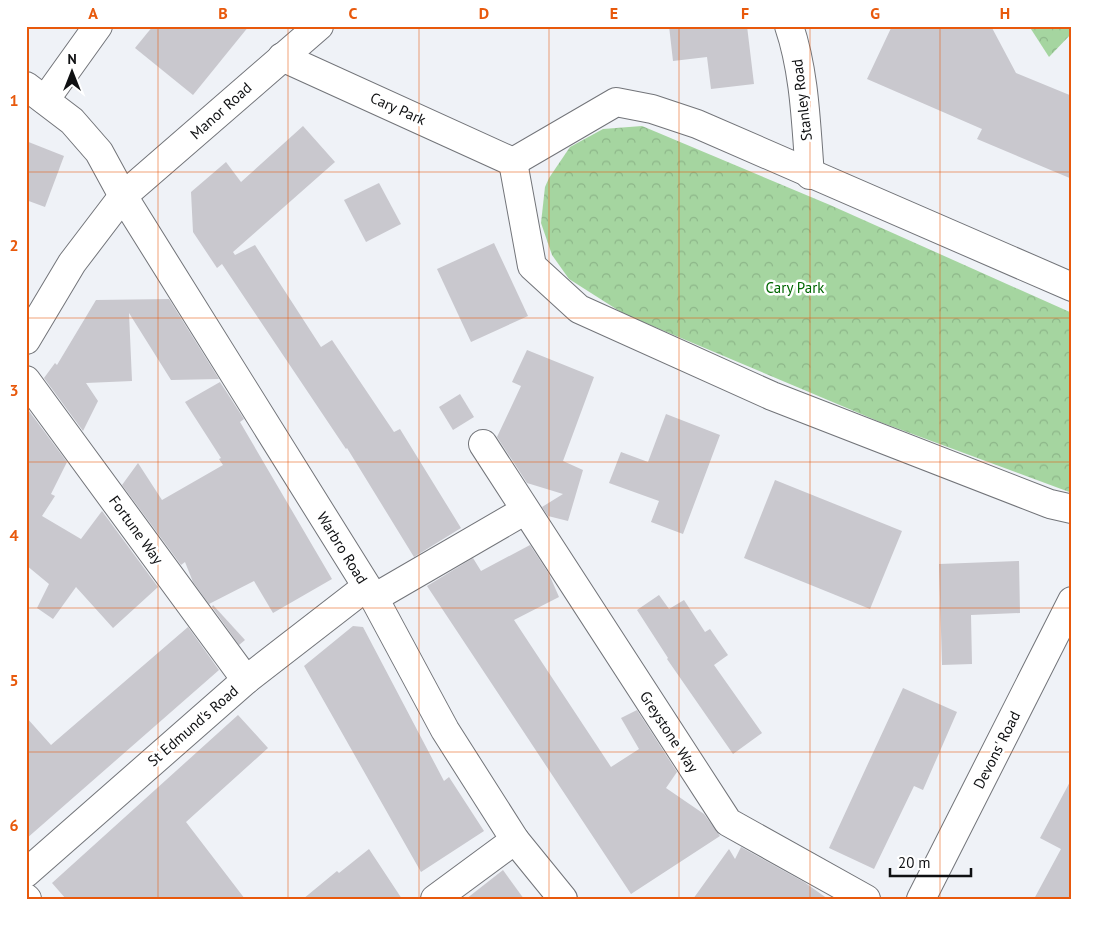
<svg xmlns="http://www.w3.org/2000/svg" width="1098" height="925" font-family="'PT Sans',sans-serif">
<defs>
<pattern id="park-crowns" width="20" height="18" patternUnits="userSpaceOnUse" patternTransform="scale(1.25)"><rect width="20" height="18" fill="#a5d5a0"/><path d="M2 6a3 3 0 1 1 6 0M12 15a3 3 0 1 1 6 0" fill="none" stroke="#8db689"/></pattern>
</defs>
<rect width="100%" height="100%" fill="#eff2f7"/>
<g fill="url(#park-crowns)">
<path d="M 1029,26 L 1072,26 L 1072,33 L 1049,57 Z"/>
<path d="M 642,126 L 830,205 L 1072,313 L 1072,493 L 880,422 L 624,314 L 569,279 L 552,255 L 541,223 L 545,187 L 549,178 L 570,147 L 603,129 Z"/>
</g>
<g fill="#c9c8ce">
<path d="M 153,26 L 249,26 L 193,95 L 135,48 Z"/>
<path d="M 669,26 L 747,26 L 754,84 L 711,89 L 707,57 L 673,61 Z"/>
<path d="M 892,26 L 991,26 L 1016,73 L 1072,96 L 1072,179 L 977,139 L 982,129 L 867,79 Z"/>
<path d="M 303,126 L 335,162 L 233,252 L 235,255 L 255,245 L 321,347 L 332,340 L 394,432 L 400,429 L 461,528 L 414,557 L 347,448 L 346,449 L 222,264 L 217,268 L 193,232 L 191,192 L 226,162 L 241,182 Z"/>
<path d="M 26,141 L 64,156 L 45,207 L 26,200 Z"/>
<path d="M 379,183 L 401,224 L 366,242 L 344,200 Z"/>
<path d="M 494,243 L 528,316 L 471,342 L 437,269 Z"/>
<path d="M 169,299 L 219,379 L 171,380 L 129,313 L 132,381 L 86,383 L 98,401 L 83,431 L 44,378 L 55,363 L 57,365 L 96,300 Z"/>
<path d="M 527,350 L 594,377 L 563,461 L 583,470 L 568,521 L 548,516 L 542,507 L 563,494 L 527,483 L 497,437 L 521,386 L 512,382 Z"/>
<path d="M 220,382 L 244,419 L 240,422 L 332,579 L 273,613 L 254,581 L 209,604 L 193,582 L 185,562 L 181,565 L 122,485 L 138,463 L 162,500 L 223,465 L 219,459 L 221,458 L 185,402 Z"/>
<path d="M 460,394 L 474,417 L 453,430 L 439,407 Z"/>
<path d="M 26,407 L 67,462 L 51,494 L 55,496 L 42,516 L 81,539 L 102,511 L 158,587 L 113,628 L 76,587 L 53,619 L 37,608 L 49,584 L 26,565 Z"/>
<path d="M 666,414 L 720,435 L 683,534 L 651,522 L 659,501 L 609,483 L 621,452 L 648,462 Z"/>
<path d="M 775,480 L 902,531 L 870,609 L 744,558 Z"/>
<path d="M 530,545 L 549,574 L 559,597 L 514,620 L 611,767 L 639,749 L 621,718 L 637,710 L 677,772 L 666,788 L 704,814 L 720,836 L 631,894 L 427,586 L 473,558 L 481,571 Z"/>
<path d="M 1019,561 L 1020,613 L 971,615 L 972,664 L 942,665 L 939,564 Z"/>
<path d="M 659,595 L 669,609 L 684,600 L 705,632 L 710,629 L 728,655 L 714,665 L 762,733 L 733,754 L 667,659 L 668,658 L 637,610 Z"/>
<path d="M 213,605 L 245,640 L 239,645 L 212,607 Z"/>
<path d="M 353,626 L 363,627 L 444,781 L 449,777 L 484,831 L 421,872 L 304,666 Z"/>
<path d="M 188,627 L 219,670 L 26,839 L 26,717 L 51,745 Z"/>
<path d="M 903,688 L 957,712 L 923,790 L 914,786 L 874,869 L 829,848 Z"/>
<path d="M 238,715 L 268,748 L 186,822 L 245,899 L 66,899 L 52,883 Z"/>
<path d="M 1072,778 L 1072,899 L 1034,899 L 1061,849 L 1040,838 Z"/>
<path d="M 741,847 L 804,882 L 828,899 L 693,899 L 729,849 L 735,859 Z"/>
<path d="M 369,849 L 402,899 L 303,899 L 337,871 L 339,873 Z"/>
<path d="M 503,870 L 524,899 L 466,899 Z"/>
</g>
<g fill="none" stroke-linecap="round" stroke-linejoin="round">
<defs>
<g id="street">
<path d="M 789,26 C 805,73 806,126 810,175"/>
<path d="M 282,57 L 513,162"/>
<path d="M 45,100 L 98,26"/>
<path d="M 513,162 L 532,266 L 579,309 L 772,396 L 1050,504 L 1072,509"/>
<path d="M 513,162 L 616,102 L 652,109 L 697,124 L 1072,287"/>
<path d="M 123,196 L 374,598 L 445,730 L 515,840 L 563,899"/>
<path d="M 26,380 L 246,680"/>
<path d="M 483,444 L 728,822 L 866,899"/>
<path d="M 374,598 L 524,511"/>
<path d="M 26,873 L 246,680 L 366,587"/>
<path d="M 26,898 L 27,899"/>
<path d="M 435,899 L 515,840"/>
<path d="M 921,899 L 1072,601"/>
</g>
<g id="secondary">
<path d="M 26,86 L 72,121 L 99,152 L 123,196"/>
<path d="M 26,340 L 72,263 L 123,196 L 319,26"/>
</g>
</defs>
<use href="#street" stroke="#727479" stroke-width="30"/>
<use href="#secondary" stroke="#727479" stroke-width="30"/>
<use href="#street" stroke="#fff" stroke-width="28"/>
<use href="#secondary" stroke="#fff" stroke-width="28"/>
</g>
<path fill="none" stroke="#e8590c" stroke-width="1" stroke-opacity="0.55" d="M 158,26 L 158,899M 288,26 L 288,899M 419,26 L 419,899M 549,26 L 549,899M 679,26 L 679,899M 810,26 L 810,899M 940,26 L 940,899M 26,172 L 1072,172M 26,318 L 1072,318M 26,462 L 1072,462M 26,608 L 1072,608M 26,752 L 1072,752"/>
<g text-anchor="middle" stroke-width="5" stroke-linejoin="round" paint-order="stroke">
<g font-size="15" fill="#0f1012" stroke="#fff">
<text transform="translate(802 100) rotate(-97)" y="5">Stanley Road</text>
<text transform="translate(398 109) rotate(24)" y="5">Cary Park</text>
<text transform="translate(221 111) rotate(-42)" y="5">Manor Road</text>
<text transform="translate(136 530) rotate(54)" y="5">Fortune Way</text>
<text transform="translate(342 548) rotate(58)" y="5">Warbro Road</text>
<text transform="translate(193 726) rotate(-41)" y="5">St Edmund's Road</text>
<text transform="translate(669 732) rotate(57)" y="5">Greystone Way</text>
<text transform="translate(997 750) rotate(-63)" y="5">Devons' Road</text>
</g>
<g font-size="15" fill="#006700" stroke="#fff">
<text x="795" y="293">Cary Park</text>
</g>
</g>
<rect width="1098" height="925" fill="none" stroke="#ffffff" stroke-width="55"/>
<g transform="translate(72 72)" stroke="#ffffff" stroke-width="4" paint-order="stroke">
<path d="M0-4L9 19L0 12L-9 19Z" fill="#0f1012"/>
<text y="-8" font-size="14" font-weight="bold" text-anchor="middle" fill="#0f1012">N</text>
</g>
<path d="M890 868v8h81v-8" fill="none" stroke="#0f1012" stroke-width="2.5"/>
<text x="898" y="868" font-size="15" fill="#0f1012" stroke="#ffffff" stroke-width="4" paint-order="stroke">20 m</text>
<rect x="28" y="28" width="1042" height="870" fill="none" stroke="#e8590c" stroke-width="2"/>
<g font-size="16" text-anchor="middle" font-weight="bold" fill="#e8590c">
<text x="93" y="19">A</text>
<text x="223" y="19">B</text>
<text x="353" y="19">C</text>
<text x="484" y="19">D</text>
<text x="614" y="19">E</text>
<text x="745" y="19">F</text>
<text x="875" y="19">G</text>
<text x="1005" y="19">H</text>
<text x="14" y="106">1</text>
<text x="14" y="251">2</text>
<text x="14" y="396">3</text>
<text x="14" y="541">4</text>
<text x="14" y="686">5</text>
<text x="14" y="831">6</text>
</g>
</svg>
